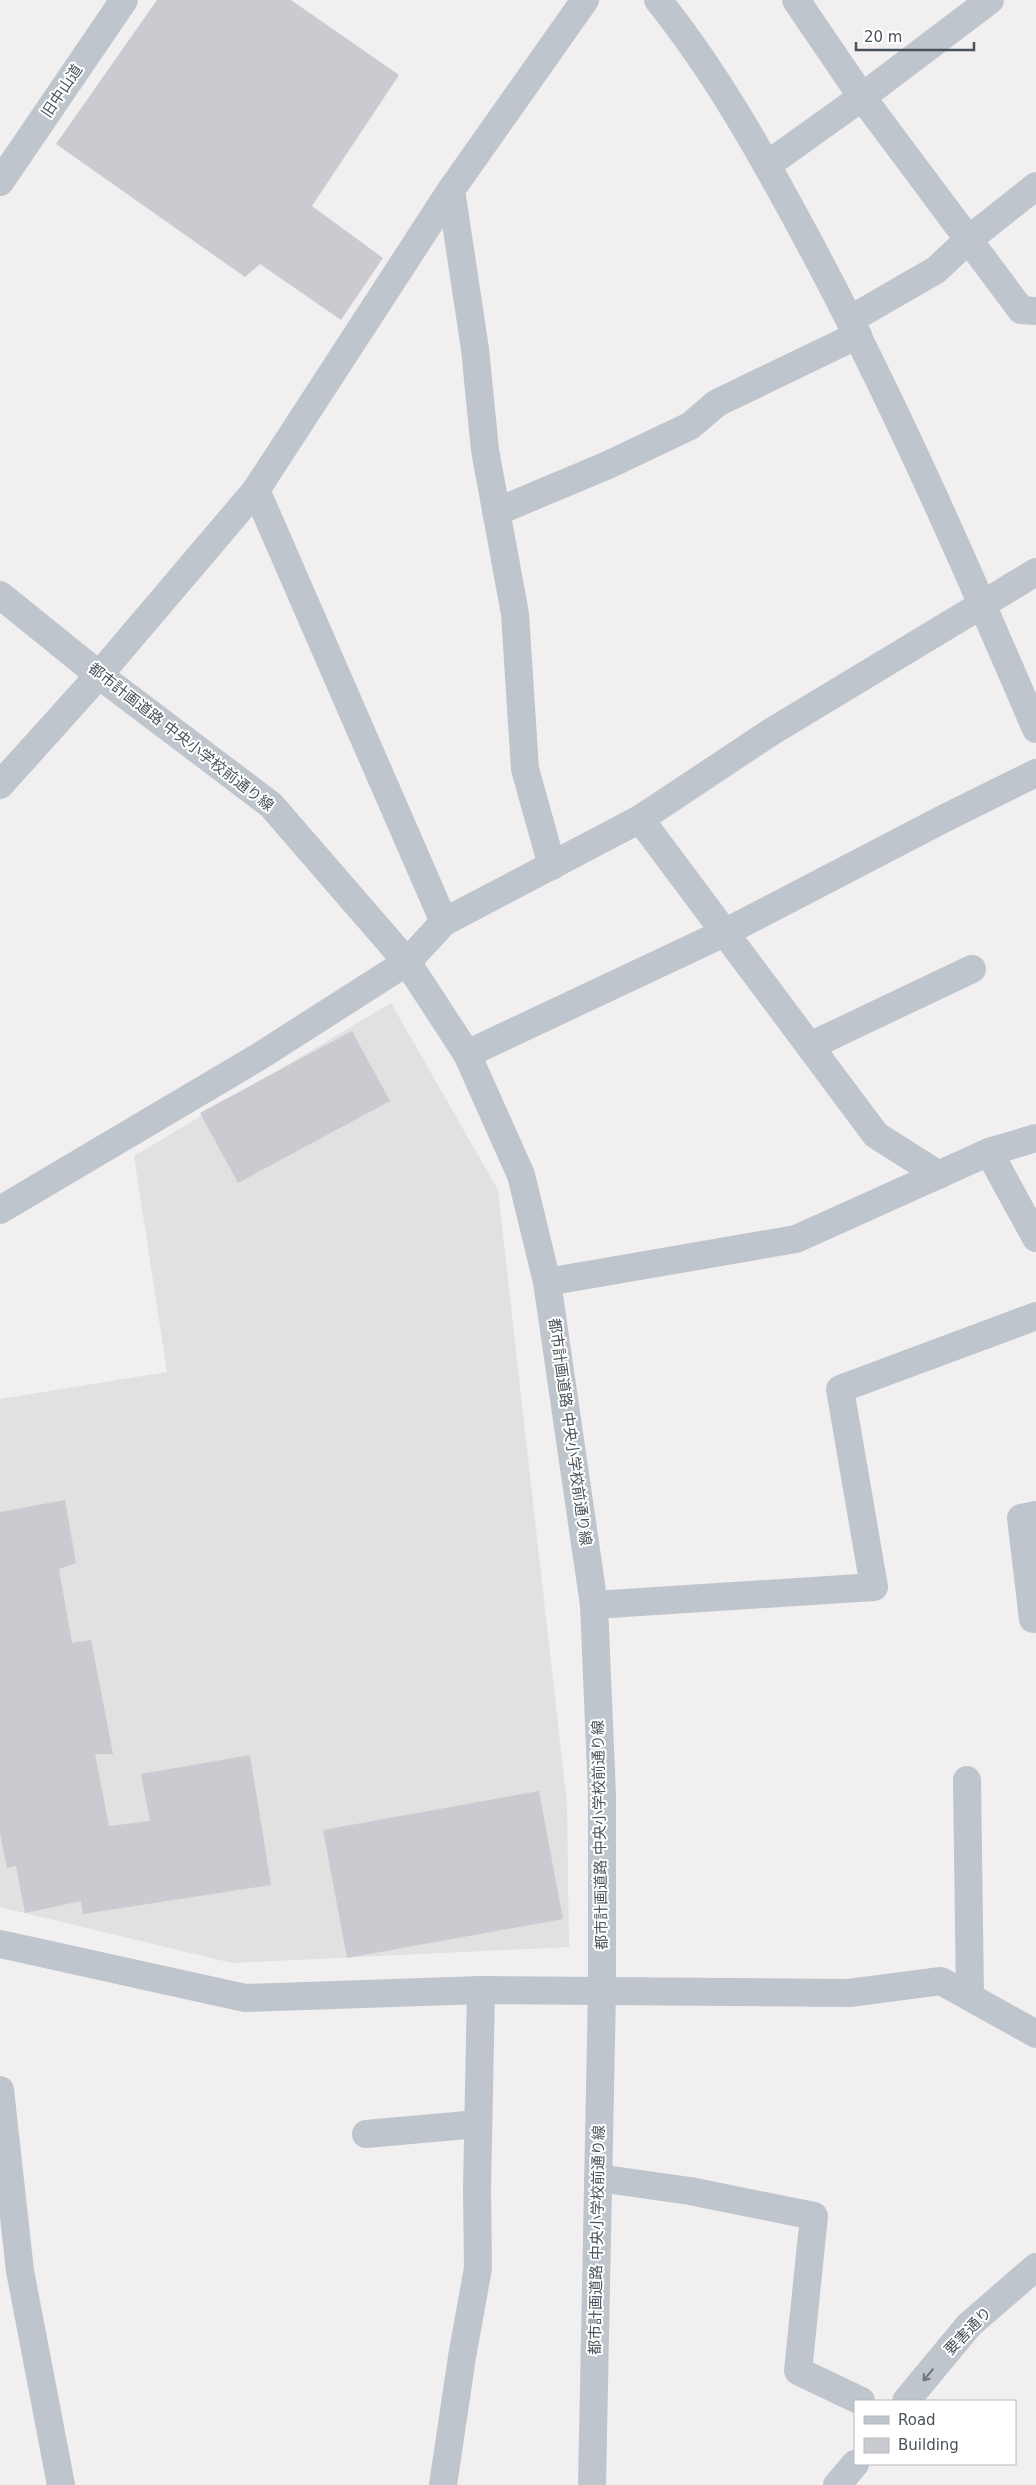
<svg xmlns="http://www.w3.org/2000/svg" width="1036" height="2485" font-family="'DejaVu Sans','Noto Sans JP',sans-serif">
<rect width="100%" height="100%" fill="#f1efef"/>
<path fill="#e2e0e0" d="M 391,1003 L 498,1190 L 567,1805 L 569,1947 L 232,1963 L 0,1907 L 0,1399 L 167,1372 L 134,1156 Z"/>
<g fill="#c9cbd1">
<path d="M 157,0 L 291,0 L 399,75 L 312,206 L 383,258 L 341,320 L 260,264 L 245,277 L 56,144 Z"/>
<path d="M 352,1031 L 390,1101 L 238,1183 L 200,1113 Z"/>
<path d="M 65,1500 L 76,1563 L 59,1569 L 72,1643 L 91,1640 L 113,1754 L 95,1754 L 109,1826 L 150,1821 L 141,1774 L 250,1755 L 271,1885 L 83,1914 L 81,1901 L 25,1913 L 16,1866 L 7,1868 L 0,1833 L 0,1512 Z"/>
<path d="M 539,1791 L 563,1919 L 347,1958 L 323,1830 Z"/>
</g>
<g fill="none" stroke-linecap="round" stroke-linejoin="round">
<g stroke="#bfc5cc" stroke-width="28">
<path d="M 658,0 C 715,71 760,151 803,231 C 890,392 964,561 1036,729"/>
<path d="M 796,0 L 862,97 L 1021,310 L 1036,311"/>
<path d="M 767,165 L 862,97 L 990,0"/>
<path d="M 0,182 L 124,0"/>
<path d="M 451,190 L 475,349 L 485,450 L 515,614 L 525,769 L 552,866"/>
<path d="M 851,319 L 936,270 L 968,240 L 1036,186"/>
<path d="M 256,490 L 444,922"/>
<path d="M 496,512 L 608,465 L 690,426 L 717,403 L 858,335"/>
<path d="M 0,595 L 99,675 L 271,805 L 407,962 L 467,1054 L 521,1175 L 547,1282 L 594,1605 L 602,1795 L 602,1990 L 592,2485"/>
<path d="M 0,785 L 99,675 L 256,490 L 451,190 L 585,0"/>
<path d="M 640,819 L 876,1135 L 939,1175"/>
<path d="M 810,1046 L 972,969"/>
<path d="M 467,1054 L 724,933 L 947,817 L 1036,773"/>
<path d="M 989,1152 L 1036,1238"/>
<path d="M 0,1210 L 260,1056 L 407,962 L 444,922 L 640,819 L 771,732 L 1036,572"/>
<path d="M 547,1282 L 796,1239 L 989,1152 L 1036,1138"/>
<path d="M 594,1605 L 874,1587 L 840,1389 L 1036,1316"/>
<path d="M 1033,1619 L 1021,1518 L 1036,1515"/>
<path d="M 967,1780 L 970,1997"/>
<path d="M 0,1944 L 245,1998 L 481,1990 L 849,1993 L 941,1981 L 1036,2034"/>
<path d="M 0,2090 L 20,2271 L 61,2485"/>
<path d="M 366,2134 L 478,2124"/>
<path d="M 598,2178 L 690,2191 L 814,2216 L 798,2371 L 861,2401"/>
<path d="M 906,2401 L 969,2325 L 1036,2267"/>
<path d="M 443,2485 L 462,2357 L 478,2268 L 477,2190 L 481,1990"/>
<path d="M 837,2485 L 855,2464"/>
</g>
</g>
<defs><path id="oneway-shaft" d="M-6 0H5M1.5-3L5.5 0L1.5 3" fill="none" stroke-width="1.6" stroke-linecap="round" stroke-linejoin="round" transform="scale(1.25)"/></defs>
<use stroke="#6c747c" href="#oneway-shaft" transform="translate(928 2375) rotate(130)"/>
<g text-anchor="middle" stroke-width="4" stroke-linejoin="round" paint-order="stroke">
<g font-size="15" fill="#49515a" stroke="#fff">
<text transform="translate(62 91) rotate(-56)" y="5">旧中山道</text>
<text transform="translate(181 737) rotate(38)" y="5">都市計画道路 中央小学校前通り線</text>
<text transform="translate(570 1432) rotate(82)" y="5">都市計画道路 中央小学校前通り線</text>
<text transform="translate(600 1835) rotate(-91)" y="5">都市計画道路 中央小学校前通り線</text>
<text transform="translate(597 2240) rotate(-89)" y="5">都市計画道路 中央小学校前通り線</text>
<text transform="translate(968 2331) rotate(-46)" y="5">要害通り</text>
</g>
</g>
<rect x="854" y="2400" width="162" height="65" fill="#ffffff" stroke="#b6b9bd"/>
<rect x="864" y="2416" width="25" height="8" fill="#bfc5cc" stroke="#b6b9bd"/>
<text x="898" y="2425" font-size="15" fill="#49515a">Road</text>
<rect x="864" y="2438" width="25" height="15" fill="#c9cbd1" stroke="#b6b9bd"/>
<text x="898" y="2450" font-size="15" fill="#49515a">Building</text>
<path d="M856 42v8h118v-8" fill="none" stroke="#49515a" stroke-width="2.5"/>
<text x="864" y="42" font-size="15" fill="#49515a" stroke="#ffffff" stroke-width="4" paint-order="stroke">20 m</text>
</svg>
